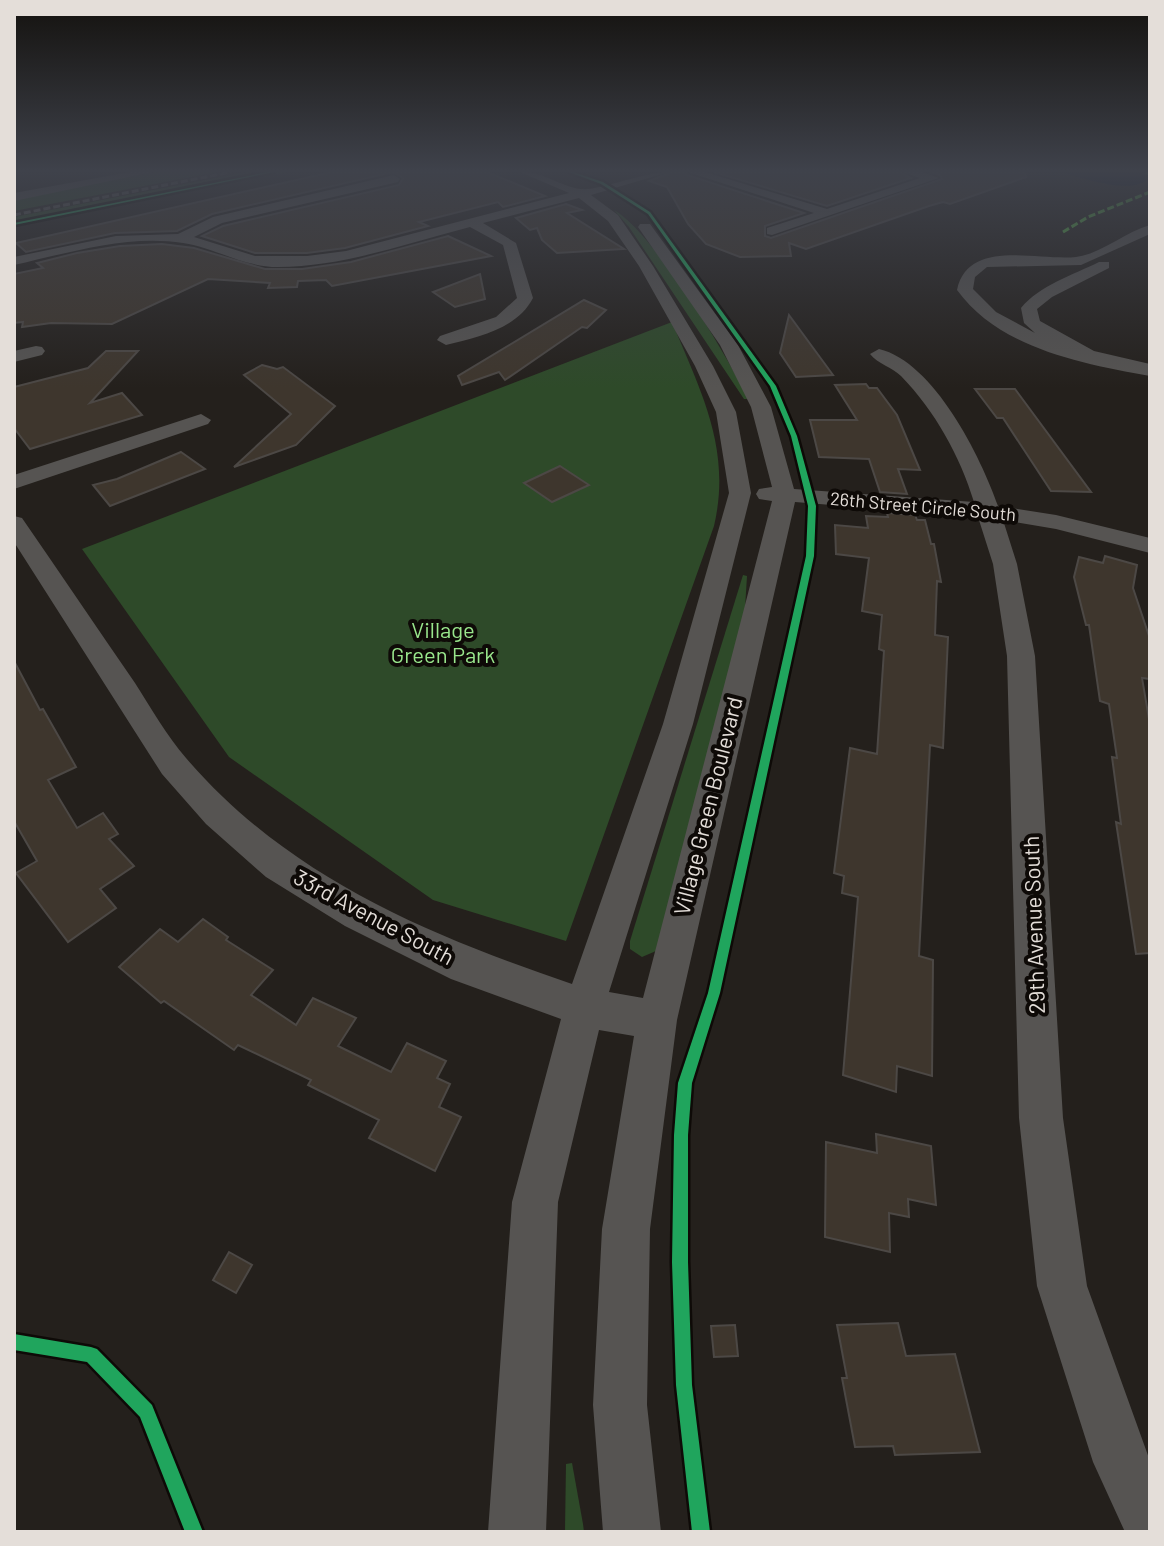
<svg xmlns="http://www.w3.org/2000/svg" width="1164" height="1546" font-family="Barlow,sans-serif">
<rect width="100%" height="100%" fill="#24201c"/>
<g fill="#2e4a29">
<path d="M 156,172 L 217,172 L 14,211 L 14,198 Z"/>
<path d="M 246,172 L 287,172 L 14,227 L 14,217 Z"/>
<path d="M 614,210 C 652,231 728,356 748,399 L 744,399 L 629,227 Z"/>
<path d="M 672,322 C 701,392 732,449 714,526 L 566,941 L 433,900 L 229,757 L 82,549 Z"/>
<path d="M 743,575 L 747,576 L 744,625 L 656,951 L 642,957 L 630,949 L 630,941 Z"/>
<path d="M 572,1463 L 583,1524 L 584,1532 L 565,1532 L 566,1464 Z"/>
</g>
<path fill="#030c27" d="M 1059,172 L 1136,172 L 1144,175 L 1146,180 C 1130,195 1080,177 1059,172 Z"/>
<g fill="#3e362d" stroke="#4c4845" stroke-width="2">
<path d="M 332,172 L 487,172 L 545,196 L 503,207 L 498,202 L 419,222 L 428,226 L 345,248 L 307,253 L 255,253 L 202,236 L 223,226 L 399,185 L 403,178 L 393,172 L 212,214 L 177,231 L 115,233 L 26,252 L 16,243 Z"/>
<path d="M 672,172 L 685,172 L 687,175 L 804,213 L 765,226 L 765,236 L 771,238 L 942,179 L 940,175 L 930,172 L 1025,173 L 1026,177 L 950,204 L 943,202 L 929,206 L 806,249 L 789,243 L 791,256 L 740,257 L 706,244 L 688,224 L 667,187 L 649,181 Z"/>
<path d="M 714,172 L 900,172 L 911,178 L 827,206 Z"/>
<path d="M 566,204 L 582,210 L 567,213 L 624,249 L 557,253 L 542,240 L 537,228 L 530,230 L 516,218 Z"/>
<path d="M 448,236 L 491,256 L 332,286 L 326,280 L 298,281 L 297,287 L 268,288 L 270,283 L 208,279 L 112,324 L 51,323 L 22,327 L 23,322 L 14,323 L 14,274 L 43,268 L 37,263 L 77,253 L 120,246 L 162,244 L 194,248 L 265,269 L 302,269 L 351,262 Z"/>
<path d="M 480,274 L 485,299 L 455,307 L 433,292 Z"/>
<path d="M 584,300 L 606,310 L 587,328 L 582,327 L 505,380 L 499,372 L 462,385 L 458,376 Z"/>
<path d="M 789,315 L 833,375 L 796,377 L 780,353 Z"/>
<path d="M 106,351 L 138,351 L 90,403 L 122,393 L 142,415 L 30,449 L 14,428 L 14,387 L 88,368 Z"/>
<path d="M 262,365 L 277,369 L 283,367 L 335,406 L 296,445 L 234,467 L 291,414 L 244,375 Z"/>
<path d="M 866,384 L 869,388 L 877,388 L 897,415 L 920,470 L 898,469 L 907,494 L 880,492 L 869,459 L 819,457 L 810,420 L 857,420 L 835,385 Z"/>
<path d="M 975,389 L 1015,389 L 1091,492 L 1051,491 L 1003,418 L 997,418 Z"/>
<path d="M 181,452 L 205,469 L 110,506 L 93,485 L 117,479 Z"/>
<path d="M 560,466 L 589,485 L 552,502 L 524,483 Z"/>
<path d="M 887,513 L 915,515 L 917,520 L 925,520 L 931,544 L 934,544 L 941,582 L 937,581 L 935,635 L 948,637 L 943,748 L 930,745 L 919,956 L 933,960 L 932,1076 L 897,1066 L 896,1092 L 843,1075 L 858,897 L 842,893 L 844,876 L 834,873 L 850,748 L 877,754 L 884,651 L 879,649 L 882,615 L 862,611 L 869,558 L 836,554 L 835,525 L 868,528 L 866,516 L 888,517 Z"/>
<path d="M 1105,556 L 1137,565 L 1133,588 L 1150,639 L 1150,679 L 1142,678 L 1150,725 L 1150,953 L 1136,954 L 1116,822 L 1121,824 L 1112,757 L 1117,758 L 1109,704 L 1100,701 L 1089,625 L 1086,625 L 1074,577 L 1079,557 L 1103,563 Z"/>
<path d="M 14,661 L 40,710 L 43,709 L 76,767 L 48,780 L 77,828 L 103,813 L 118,834 L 109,839 L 134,866 L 100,889 L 116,908 L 68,942 L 16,873 L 37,861 L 14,821 Z"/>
<path d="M 203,919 L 228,937 L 226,940 L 273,970 L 251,995 L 296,1025 L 313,998 L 356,1018 L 338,1046 L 391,1072 L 407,1043 L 446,1061 L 437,1078 L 450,1084 L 439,1107 L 461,1117 L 435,1171 L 369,1138 L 379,1120 L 308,1085 L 311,1080 L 238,1045 L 234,1050 L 164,1001 L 161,1003 L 119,967 L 160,929 L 178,942 Z"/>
<path d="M 876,1134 L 931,1146 L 936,1205 L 908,1199 L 909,1217 L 889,1213 L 890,1252 L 825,1237 L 826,1142 L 877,1153 Z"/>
<path d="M 229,1252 L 252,1265 L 236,1293 L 213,1280 Z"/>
<path d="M 898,1323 L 906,1356 L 955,1354 L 980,1452 L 895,1455 L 893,1446 L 855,1447 L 842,1378 L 847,1378 L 837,1325 Z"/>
<path d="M 735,1325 L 738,1356 L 714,1357 L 711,1326 Z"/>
</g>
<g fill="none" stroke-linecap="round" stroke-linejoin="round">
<g fill="#565452" fill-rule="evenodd">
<path d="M 130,172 L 153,172 L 14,201 L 14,193 Z"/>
<path d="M 520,172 C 543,171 559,186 581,189 C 599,191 643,172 669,172 L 591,195 L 618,215 L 653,266 L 713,366 L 736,412 L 751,493 L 693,724 L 609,992 L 643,998 L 772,501 L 759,499 L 756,494 L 759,489 L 772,487 L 751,407 L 720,345 L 638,227 L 640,224 L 650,224 L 738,345 L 771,407 L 794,489 L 974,502 C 960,456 935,411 901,376 C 892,367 878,364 870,354 L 879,349 C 934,362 981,457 998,506 L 1056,515 L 1150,538 L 1150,553 L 1056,529 L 1003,520 L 1017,564 L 1035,656 L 1063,1118 L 1087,1286 L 1150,1461 L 1150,1532 L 1125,1532 L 1093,1462 L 1037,1286 L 1019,1118 L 1007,656 L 993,564 L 978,517 L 795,502 L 677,1020 L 650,1229 L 647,1405 L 661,1532 L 603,1532 L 593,1405 L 602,1229 L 634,1036 L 599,1030 L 558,1202 L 546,1532 L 488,1532 L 512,1202 L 561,1019 L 451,979 L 345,926 L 266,877 L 206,824 L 162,774 L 14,542 L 14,516 L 22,518 C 60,573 97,628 135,683 C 151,708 167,736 186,758 C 288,877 428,935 572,984 L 663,724 L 729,493 L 716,412 L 695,366 L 639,266 L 608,221 L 579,198 L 483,223 L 516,243 L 533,298 C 517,329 478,337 446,345 L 437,340 L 440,336 L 496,317 L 517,298 L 503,245 L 470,227 C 407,243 343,267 278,267 C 243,267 216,248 183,243 C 128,234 68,253 14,265 L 14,257 L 116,236 L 178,234 L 213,217 L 394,175 L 400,179 L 398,182 L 222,223 L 194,237 L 255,256 L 307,256 L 346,251 L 569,193 Z"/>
<path d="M 688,172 L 705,172 L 827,209 L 920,178 L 903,172 L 922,172 L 939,178 L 772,235 L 767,234 L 767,228 L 814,213 Z"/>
<path d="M 1150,225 L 1150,234 L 1081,265 L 987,267 L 975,277 L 973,289 L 996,312 L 1035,333 L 1024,323 L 1021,308 C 1040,285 1073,275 1099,262 L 1109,262 L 1109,268 L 1052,297 L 1037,309 L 1040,321 L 1094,351 L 1150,364 L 1150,376 C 1083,364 1000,349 957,290 C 968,238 1037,261 1076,257 C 1101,254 1125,232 1150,225 Z"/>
<path d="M 36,346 L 42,347 L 45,351 L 42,355 L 14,362 L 14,351 Z"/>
<path d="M 201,414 L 211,420 L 208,424 L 14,489 L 14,475 Z"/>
</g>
<path stroke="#5b5a58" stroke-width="3" stroke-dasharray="7 3" stroke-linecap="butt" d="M 14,215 L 231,172"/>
<g stroke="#58b947" stroke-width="3" stroke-dasharray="7 3" stroke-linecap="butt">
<path d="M 1145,172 L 1150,174"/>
<path d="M 1063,232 L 1088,217 L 1150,192"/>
</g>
<defs>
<g id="cycleway">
<path d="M 268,172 L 274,172 L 14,225 L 14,223 Z"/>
<path d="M 569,172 L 573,172 L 603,182 L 650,212 L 776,386 L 797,436 L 816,506 L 814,556 L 720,993 L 692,1083 L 688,1135 L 688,1262 L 692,1385 L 710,1532 L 692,1532 L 676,1385 L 672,1262 L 674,1135 L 678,1083 L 708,993 L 806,556 L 808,506 L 791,436 L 770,386 L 648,214 L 601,184 Z"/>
<path d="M 14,1334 L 91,1347 L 97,1349 L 152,1405 L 203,1532 L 185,1532 L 140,1417 L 87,1362 L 14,1350 Z"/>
</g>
</defs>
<use href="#cycleway" stroke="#0e0a07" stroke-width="5"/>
<use href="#cycleway" fill="#20a55d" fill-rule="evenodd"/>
</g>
<linearGradient id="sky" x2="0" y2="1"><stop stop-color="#14120f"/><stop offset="0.44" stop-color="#3f424b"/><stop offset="1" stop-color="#3f424b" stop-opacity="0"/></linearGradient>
<rect width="1164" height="388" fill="url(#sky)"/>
<g text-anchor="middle" stroke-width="8" stroke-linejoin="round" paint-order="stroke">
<g font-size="18" fill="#e4ded9" stroke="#0e0a07">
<text transform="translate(923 507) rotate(5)" y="6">26th Street Circle South</text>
</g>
<g font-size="22" fill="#99e68c" stroke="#0e0a07">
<text x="443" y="638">Village<tspan x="443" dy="25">Green Park</tspan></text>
</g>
<g font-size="22" fill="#e4ded9" stroke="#0e0a07">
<text transform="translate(708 806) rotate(-76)" y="8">Village Green Boulevard</text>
<text transform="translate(374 917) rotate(28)" y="8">33rd Avenue South</text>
<text transform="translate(1034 925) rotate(-92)" y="8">29th Avenue South</text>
</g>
</g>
<rect width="1164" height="1546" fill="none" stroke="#e4ded9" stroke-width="32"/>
</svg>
